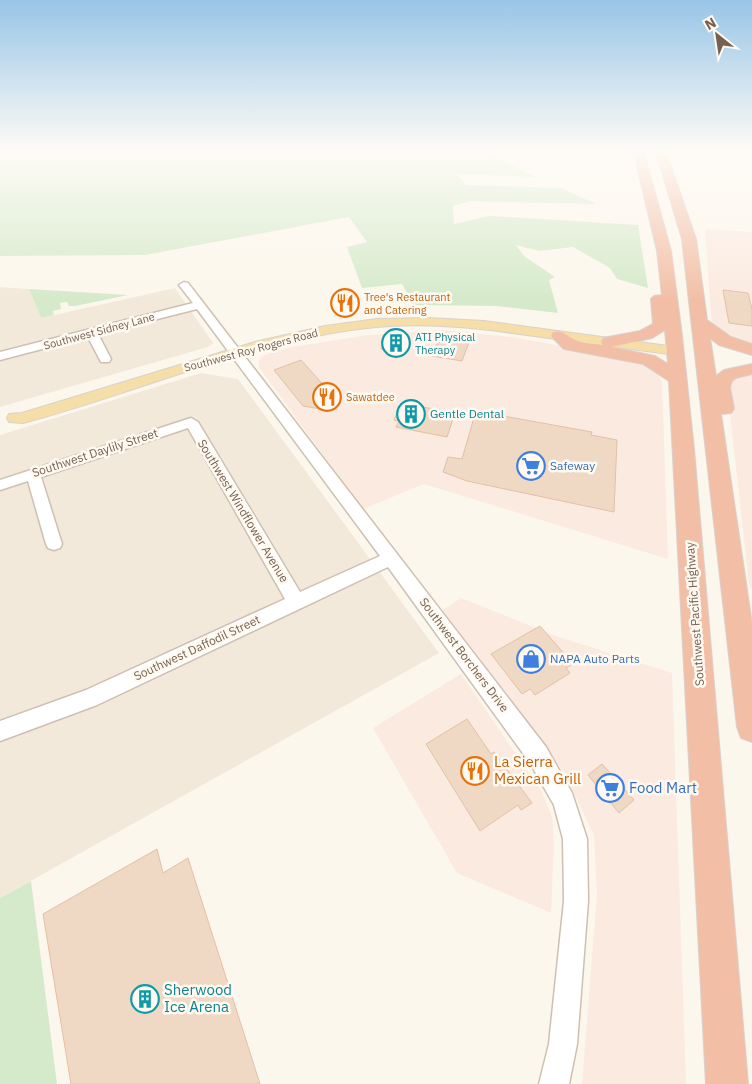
<svg xmlns="http://www.w3.org/2000/svg" width="752" height="1084" font-family="'IBM Plex Sans',sans-serif">
<rect width="100%" height="100%" fill="#fcf7ec"/>
<g fill="#f3e9da">
<path d="M 0,287 L 29,289 L 41,318 L 175,288 L 213,343 L 208,347 L 0,407 Z"/>
<path d="M 201,373 L 238,379 L 439,653 L 0,898 L 0,435 Z"/>
</g>
<g fill="#fbeae0">
<path d="M 705,229 L 752,232 L 752,351 L 712,328 Z"/>
<path d="M 443,330 L 511,337 L 635,359 L 657,372 L 662,382 L 668,559 L 424,484 L 363,509 L 258,366 L 260,358 L 267,354 L 292,347 L 369,335 Z"/>
<path d="M 752,373 L 752,590 L 749,583 L 727,388 L 735,376 Z"/>
<path d="M 461,598 L 556,636 L 672,673 L 686,1084 L 582,1084 L 597,894 L 594,835 L 564,772 L 440,612 Z"/>
<path d="M 461,674 L 542,792 L 552,817 L 554,841 L 551,913 L 457,873 L 373,728 Z"/>
</g>
<g fill="#d5eaca">
<path d="M 0,149 L 483,149 L 482,151 L 536,177 L 456,174 L 467,185 L 561,188 L 596,204 L 470,201 L 453,206 L 454,224 L 490,216 L 638,225 L 648,288 L 617,279 L 610,268 L 573,247 L 539,251 L 516,245 L 524,256 L 555,277 L 549,280 L 558,313 L 496,306 L 414,305 L 402,284 L 362,288 L 347,247 L 367,242 L 349,217 L 145,255 L 0,256 Z"/>
<path d="M 29,289 L 128,295 L 75,306 L 69,306 L 67,302 L 60,303 L 61,309 L 53,311 L 54,315 L 41,318 Z"/>
<path d="M 31,881 L 57,1084 L 0,1084 L 0,898 Z"/>
</g>
<g fill="#f0d9c4" stroke="#e2c0a5">
<path d="M 723,290 L 748,293 L 752,309 L 752,326 L 729,323 Z"/>
<path d="M 441,332 L 471,337 L 462,361 L 432,356 Z"/>
<path d="M 389,334 L 410,337 L 403,353 L 381,349 Z"/>
<path d="M 301,360 L 327,389 L 337,391 L 326,410 L 303,406 L 274,370 Z"/>
<path d="M 401,403 L 455,413 L 447,437 L 396,427 L 399,421 L 394,420 Z"/>
<path d="M 481,412 L 592,432 L 591,435 L 617,440 L 614,512 L 467,481 L 443,472 L 448,457 L 462,459 L 475,414 L 480,415 Z"/>
<path d="M 540,626 L 573,664 L 566,668 L 570,673 L 535,695 L 530,689 L 522,694 L 491,654 Z"/>
<path d="M 467,719 L 491,754 L 494,752 L 532,803 L 521,810 L 518,805 L 480,831 L 426,744 Z"/>
<path d="M 602,764 L 634,800 L 619,813 L 588,775 Z"/>
<path d="M 157,849 L 163,873 L 188,858 L 260,1084 L 71,1084 L 43,914 Z"/>
</g>
<g fill="none" stroke-linecap="round" stroke-linejoin="round">
<defs>
<path id="minor" d="M 184,282 L 188,283 L 546,747 L 572,793 L 587,839 L 588,901 L 577,1044 L 569,1084 L 539,1084 L 549,1044 L 564,901 L 563,839 L 554,805 L 530,763 L 388,567 L 97,705 L 0,741 L 0,721 L 86,690 L 285,599 L 188,428 L 41,477 L 62,544 L 60,548 L 54,550 L 48,548 L 46,544 L 28,481 L 0,490 L 0,480 L 191,418 L 198,422 L 300,592 L 380,556 L 197,309 L 98,334 L 111,359 L 109,362 L 101,362 L 88,337 L 0,360 L 0,352 L 193,303 L 179,285 Z"/>
<path id="major" d="M 428,318 L 484,321 L 676,347 L 681,348 L 683,351 L 681,354 L 676,355 C 631,349 586,343 541,337 C 487,329 431,322 376,327 C 254,339 141,392 23,423 L 9,422 L 7,418 L 9,414 L 22,413 L 255,342 L 325,326 L 377,319 Z"/>
<g id="highway">
<path d="M 633,149 L 643,149 L 671,251 L 682,336 L 694,449 L 748,1084 L 706,1084 L 669,381 L 643,364 L 564,349 L 551,336 L 553,332 C 564,330 566,336 575,340 C 582,344 595,344 603,345 L 601,342 L 603,338 L 640,331 L 653,324 L 651,299 L 654,296 L 662,295 L 657,251 ZM 665,330 L 668,364 L 655,356 L 611,347 L 652,338 Z"/>
<path d="M 655,149 L 665,149 L 696,239 L 707,320 L 731,337 L 752,344 L 752,355 L 719,345 L 710,338 L 716,376 L 724,370 L 752,364 L 752,374 L 736,378 L 732,381 L 730,387 L 734,409 L 731,413 L 721,414 L 752,624 L 752,742 L 741,738 L 737,727 L 682,239 Z"/>
</g>
</defs>
<use href="#minor" stroke="#cec0b1" stroke-width="3"/>
<use href="#major" stroke="#d9d2ce" stroke-width="2"/>
<use href="#highway" stroke="#d9d2ce" stroke-width="2"/>
<use href="#minor" fill="#fff" fill-rule="evenodd"/>
<use href="#major" fill="#f6dea8" fill-rule="evenodd"/>
<use href="#highway" fill="#f2bfa6" fill-rule="evenodd"/>
</g>
<linearGradient id="sky" x2="0" y2="1"><stop stop-color="#98c5e7"/><stop offset="0.5" stop-color="#fefbf6"/><stop offset="1" stop-color="#fefbf6" stop-opacity="0"/></linearGradient>
<rect width="752" height="300" fill="url(#sky)"/>
<defs>
<symbol id="restaurant-ring" viewBox="-11 -11 22 22"><circle r="9.5" fill="#fefaf2" stroke="#e8710a" stroke-width="1.5"/><path d="M-5-6h1v4h1v-4h1v4h1v-4h1v5L-1.5 .5V6h-2V.5L-5-1ZM5-6V6H3V1.5H1.5Q1.5-4 5-6Z" fill="#e8710a"/></symbol>
<symbol id="building-ring" viewBox="-11 -11 22 22"><circle r="9.5" fill="#fefaf2" stroke="#0f9aa8" stroke-width="1.5"/><path d="M-4-6H4V6H1V3H-1V6H-4ZM-2.5-4.3h1.7v1.8h-1.7ZM.8-4.3h1.7v1.8H.8ZM-2.5-1h1.7V.8h-1.7ZM.8-1h1.7V.8H.8Z" fill="#0f9aa8"/></symbol>
<symbol id="supermarket-ring" viewBox="-11 -11 22 22"><circle r="9.5" fill="#fefaf2" stroke="#3f7fe0" stroke-width="1.5"/><path d="M-6-5.5h2.5l.6 2H6L4.5 2H-2.5L-4.4-4H-6ZM-1.5 3.2a1.3 1.3 0 1 0 .1 0ZM3 3.2a1.3 1.3 0 1 0 .1 0Z" fill="#3f7fe0"/></symbol>
<symbol id="shop-ring" viewBox="-11 -11 22 22"><circle r="9.5" fill="#fefaf2" stroke="#3f7fe0" stroke-width="1.5"/><path d="M-5-2.5h2.3a2.7 3.5 0 0 1 5.4 0H5L5.5 6h-11ZM-1.5-2.5h3a1.5 2.3 0 0 0-3 0Z" fill="#3f7fe0"/></symbol>
</defs>
<g fill-rule="evenodd">
<use href="#restaurant-ring" x="329" y="287" width="32" height="32"/>
<use href="#building-ring" x="380" y="327" width="32" height="32"/>
<use href="#restaurant-ring" x="311" y="381" width="32" height="32"/>
<use href="#building-ring" x="395" y="398" width="32" height="32"/>
<use href="#supermarket-ring" x="515" y="450" width="32" height="32"/>
<use href="#shop-ring" x="515" y="643" width="32" height="32"/>
<use href="#restaurant-ring" x="459" y="755" width="32" height="32"/>
<use href="#supermarket-ring" x="594" y="772" width="32" height="32"/>
<use href="#building-ring" x="129" y="983" width="32" height="32"/>
</g>
<g text-anchor="middle" stroke-width="5" stroke-linejoin="round" paint-order="stroke">
<g font-size="11" fill="#c56008" stroke="#fefaf2" text-anchor="start">
<text x="364" y="301">Tree's Restaurant<tspan x="364" dy="13">and Catering</tspan></text>
<text x="346" y="401">Sawatdee</text>
</g>
<g font-size="11" fill="#77604f" stroke="#fefaf2">
<text transform="translate(99 331) rotate(-15)" y="4">Southwest Sidney Lane</text>
<text transform="translate(251 350) rotate(-15)" y="4">Southwest Roy Rogers Road</text>
</g>
<g font-size="11" fill="#0d838f" stroke="#fefaf2" text-anchor="start">
<text x="415" y="341">ATI Physical<tspan x="415" dy="13">Therapy</tspan></text>
</g>
<g font-size="12" fill="#0d838f" stroke="#fefaf2" text-anchor="start">
<text x="430" y="418">Gentle Dental</text>
</g>
<g font-size="12" fill="#77604f" stroke="#fefaf2">
<text transform="translate(95 453) rotate(-18)" y="4">Southwest Daylily Street</text>
<text transform="translate(243 511) rotate(59)" y="4">Southwest Windflower Avenue</text>
<text transform="translate(695 614) rotate(-94)" y="4">Southwest Pacific Highway</text>
<text transform="translate(197 648) rotate(-25)" y="4">Southwest Daffodil Street</text>
<text transform="translate(464 655) rotate(53)" y="4">Southwest Borchers Drive</text>
</g>
<g font-size="12" fill="#366cbe" stroke="#fefaf2" text-anchor="start">
<text x="550" y="470">Safeway</text>
<text x="550" y="663">NAPA Auto Parts</text>
</g>
<g font-size="15" fill="#c56008" stroke="#fefaf2" text-anchor="start">
<text x="494" y="767">La Sierra<tspan x="494" dy="17">Mexican Grill</tspan></text>
</g>
<g font-size="15" fill="#366cbe" stroke="#fefaf2" text-anchor="start">
<text x="629" y="793">Food Mart</text>
</g>
<g font-size="15" fill="#0d838f" stroke="#fefaf2" text-anchor="start">
<text x="164" y="995">Sherwood<tspan x="164" dy="17">Ice Arena</tspan></text>
</g>
</g>
<g transform="translate(717 35) rotate(330)" stroke="#fefaf2" stroke-width="4" paint-order="stroke">
<path d="M0-4L9 19L0 12L-9 19Z" fill="#77604f"/>
<text y="-8" font-size="14" font-weight="bold" text-anchor="middle" fill="#77604f">N</text>
</g>
</svg>
